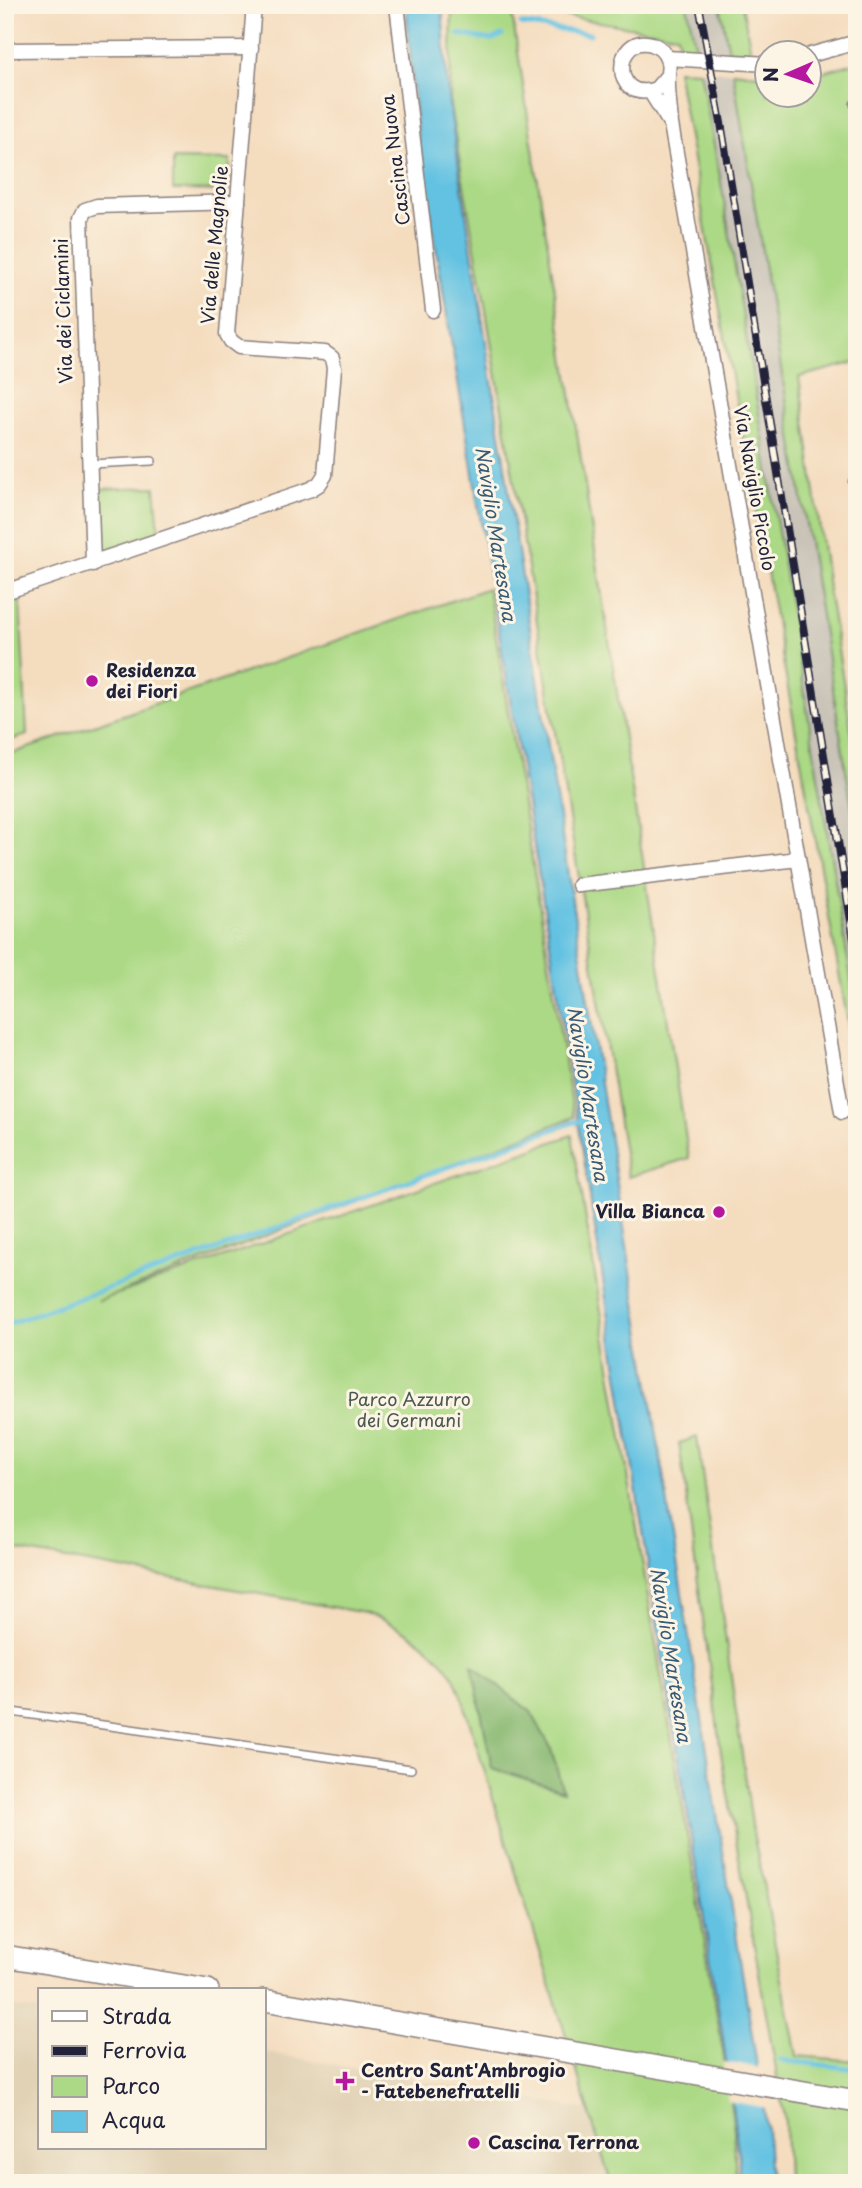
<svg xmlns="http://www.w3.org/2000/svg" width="862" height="2188" font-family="'Playpen Sans',sans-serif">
<rect width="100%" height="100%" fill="#fcf5e5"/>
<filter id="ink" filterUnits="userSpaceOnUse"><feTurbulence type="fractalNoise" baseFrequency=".0143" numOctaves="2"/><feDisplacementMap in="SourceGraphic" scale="14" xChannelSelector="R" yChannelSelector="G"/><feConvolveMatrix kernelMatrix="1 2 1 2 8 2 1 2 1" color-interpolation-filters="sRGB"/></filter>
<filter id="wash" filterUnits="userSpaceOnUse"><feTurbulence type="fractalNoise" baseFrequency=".00686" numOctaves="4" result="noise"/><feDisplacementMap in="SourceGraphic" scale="28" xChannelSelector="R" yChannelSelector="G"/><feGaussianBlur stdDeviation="1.57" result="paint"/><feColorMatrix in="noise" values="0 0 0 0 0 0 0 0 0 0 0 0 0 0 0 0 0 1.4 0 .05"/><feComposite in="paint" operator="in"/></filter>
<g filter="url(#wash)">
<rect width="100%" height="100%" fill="#f4dcbe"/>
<path fill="#e1d2b5" d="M 5,2005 L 40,2011 L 40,2148 L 264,2148 L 264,2052 L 588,2110 L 611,2183 L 5,2183 Z"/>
<g fill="#c9c3b8">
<path d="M 687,5 L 720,5 L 729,51 L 696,49 Z"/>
<path d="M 700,71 L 733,72 L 751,179 L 857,838 L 857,1015 Z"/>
</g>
<g fill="#acd985" stroke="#677e60" stroke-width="2">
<path d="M 452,5 L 687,5 L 696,49 L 680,49 L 677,35 L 511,7 L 689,1158 L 628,1177 L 486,311 L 450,106 Z"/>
<path d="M 720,5 L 742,5 L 751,51 L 729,51 Z"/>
<path d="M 857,62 L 857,362 L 799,377 L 829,595 L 857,765 L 857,838 L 733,72 L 767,76 L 768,94 L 810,94 L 810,76 Z"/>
<path d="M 677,70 L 700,71 L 721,182 L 857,1015 L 857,1073 Z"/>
<path d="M 173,159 L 230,160 L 229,191 L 173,190 Z"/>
<path d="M 155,487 L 159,532 L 101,552 L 99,489 Z"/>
<path d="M 488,588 L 574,1117 L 98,1301 L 572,1135 L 723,2052 L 734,2130 L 736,2183 L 611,2183 L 460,1691 C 447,1653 401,1625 365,1613 L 5,1548 L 5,756 Z"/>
<path d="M 20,600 L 27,735 L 5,742 L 5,605 Z"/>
<path d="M 697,1437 L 753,1832 L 797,2056 L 857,2061 L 857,2183 L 787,2183 L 785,2122 L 722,1760 L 679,1443 Z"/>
</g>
<path fill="#89b972" stroke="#566e56" stroke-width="2" d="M 472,1665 L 531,1712 L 550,1746 L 563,1791 L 492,1768 Z"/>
<path fill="#64c2e2" stroke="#43728e" stroke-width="2" d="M 406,5 L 442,5 L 448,97 L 571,894 L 767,2129 L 770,2183 L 739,2183 L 739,2156 L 722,2032 L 543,900 L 417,133 Z"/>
<path fill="#f4dcbe" d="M 723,2062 L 761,2068 L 767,2108 L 728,2101 Z"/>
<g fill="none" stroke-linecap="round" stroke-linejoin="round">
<g stroke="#64c2e2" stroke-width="5">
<path d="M 521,24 L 590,34"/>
<path d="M 458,34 L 491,40 L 502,35"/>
<path d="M 5,1325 L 571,1123 L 583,1120"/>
<path d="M 780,2060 L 857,2069"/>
</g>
</g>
</g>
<g filter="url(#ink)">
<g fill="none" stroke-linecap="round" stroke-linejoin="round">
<defs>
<g id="service">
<path d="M 854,104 L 857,104"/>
<path d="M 90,464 L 152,461"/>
<path d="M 5,1711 L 411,1769"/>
</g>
<g id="minor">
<path d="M 397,5 L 433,310"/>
<path d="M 5,50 L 251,48"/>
<path d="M 810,55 L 857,42"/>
<path d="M 667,58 L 768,64"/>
<path d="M 668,75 L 656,89 C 610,105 613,33 652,44 C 659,47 665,52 667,59 C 670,65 668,69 668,75 C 667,91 670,108 671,124 L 842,1112"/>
<path d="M 650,91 L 670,123"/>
<path d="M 856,482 L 857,481"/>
<path d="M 93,564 L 81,218 L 85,210 L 97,206 L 238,202"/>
<path d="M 5,592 L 311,489 L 319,484 L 325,475 L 334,368 L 332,358 L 325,353 L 239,347 L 231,341 L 227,334 L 254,5"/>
<path d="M 579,885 L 798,859"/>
</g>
<g id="secondary">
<path d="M 5,1956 L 208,1990"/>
<path d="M 264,2000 L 857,2101"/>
</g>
</defs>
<use href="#service" stroke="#8b7f7c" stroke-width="10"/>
<use href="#minor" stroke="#8b7f7c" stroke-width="17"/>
<use href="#secondary" stroke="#8b7f7c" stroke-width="24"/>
<use href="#service" stroke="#fff" stroke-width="7"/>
<use href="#minor" stroke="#fff" stroke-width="14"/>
<use href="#secondary" stroke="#fff" stroke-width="21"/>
<defs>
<path id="rail" d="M 699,5 L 721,123 L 857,958"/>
</defs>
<use href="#rail" stroke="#22223b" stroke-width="8"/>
<use href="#rail" stroke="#fcf5e5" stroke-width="5" stroke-dasharray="16" stroke-linecap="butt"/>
</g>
</g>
<g fill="#b5179e" stroke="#fcf5e5" stroke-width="2.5">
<circle cx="92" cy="681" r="7"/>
<circle cx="719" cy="1212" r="7"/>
<path d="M341.5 2070.5h7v7h7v7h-7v7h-7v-7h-7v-7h7z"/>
<circle cx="474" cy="2143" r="7"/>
</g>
<g text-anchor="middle" stroke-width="6" stroke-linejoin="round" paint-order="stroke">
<g font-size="18" fill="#22223b" stroke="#fcf5e5">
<text transform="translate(396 160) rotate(-97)" y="6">Cascina Nuova</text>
<text transform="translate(215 245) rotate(-85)" y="6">Via delle Magnolie</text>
<text transform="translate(64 311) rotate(-92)" y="6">Via dei Ciclamini</text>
<text transform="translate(754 488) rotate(80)" y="6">Via Naviglio Piccolo</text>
</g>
<g font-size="18" font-weight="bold" fill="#22223b" stroke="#fcf5e5" text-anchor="start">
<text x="106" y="677">Residenza<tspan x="106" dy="21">dei Fiori</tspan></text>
<text x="705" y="1218" text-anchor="end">Villa Bianca</text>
<text x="361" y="2077">Centro Sant'Ambrogio<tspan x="361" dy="21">- Fatebenefratelli</tspan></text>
<text x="488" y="2149">Cascina Terrona</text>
</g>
<g font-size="18" fill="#4b5951" stroke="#fcf5e5">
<text x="409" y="1406">Parco Azzurro<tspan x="409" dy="21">dei Germani</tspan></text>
</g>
<g font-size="19" font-style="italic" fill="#395a75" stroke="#fcf5e5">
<text transform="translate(496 534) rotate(81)" y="7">Naviglio Martesana</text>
<text transform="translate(588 1094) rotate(81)" y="7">Naviglio Martesana</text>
<text transform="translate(671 1655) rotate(81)" y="7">Naviglio Martesana</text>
</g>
</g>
<rect width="862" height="2188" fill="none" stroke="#fcf5e5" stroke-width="28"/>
<rect x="38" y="1988" width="228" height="161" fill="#fcf5e5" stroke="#a5a1a1" stroke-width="2"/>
<rect x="52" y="2011" width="35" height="10" fill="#ffffff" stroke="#a5a1a1" stroke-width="2"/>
<text x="102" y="2024" font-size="21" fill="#22223b">Strada</text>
<rect x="52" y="2046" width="35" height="10" fill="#22223b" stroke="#a5a1a1" stroke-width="2"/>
<text x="102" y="2058" font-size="21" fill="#22223b">Ferrovia</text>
<rect x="52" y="2076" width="35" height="21" fill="#acd985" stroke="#a5a1a1" stroke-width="2"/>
<text x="102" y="2094" font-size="21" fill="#22223b">Parco</text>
<rect x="52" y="2111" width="35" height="21" fill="#64c2e2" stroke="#a5a1a1" stroke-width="2"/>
<text x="102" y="2128" font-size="21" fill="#22223b">Acqua</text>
<g transform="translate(788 74) rotate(268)"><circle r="33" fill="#fcf5e5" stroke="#a5a1a1" stroke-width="2"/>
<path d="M0-5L12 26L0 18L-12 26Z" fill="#b5179e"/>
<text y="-10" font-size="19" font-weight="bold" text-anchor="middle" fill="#22223b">N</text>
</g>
</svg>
